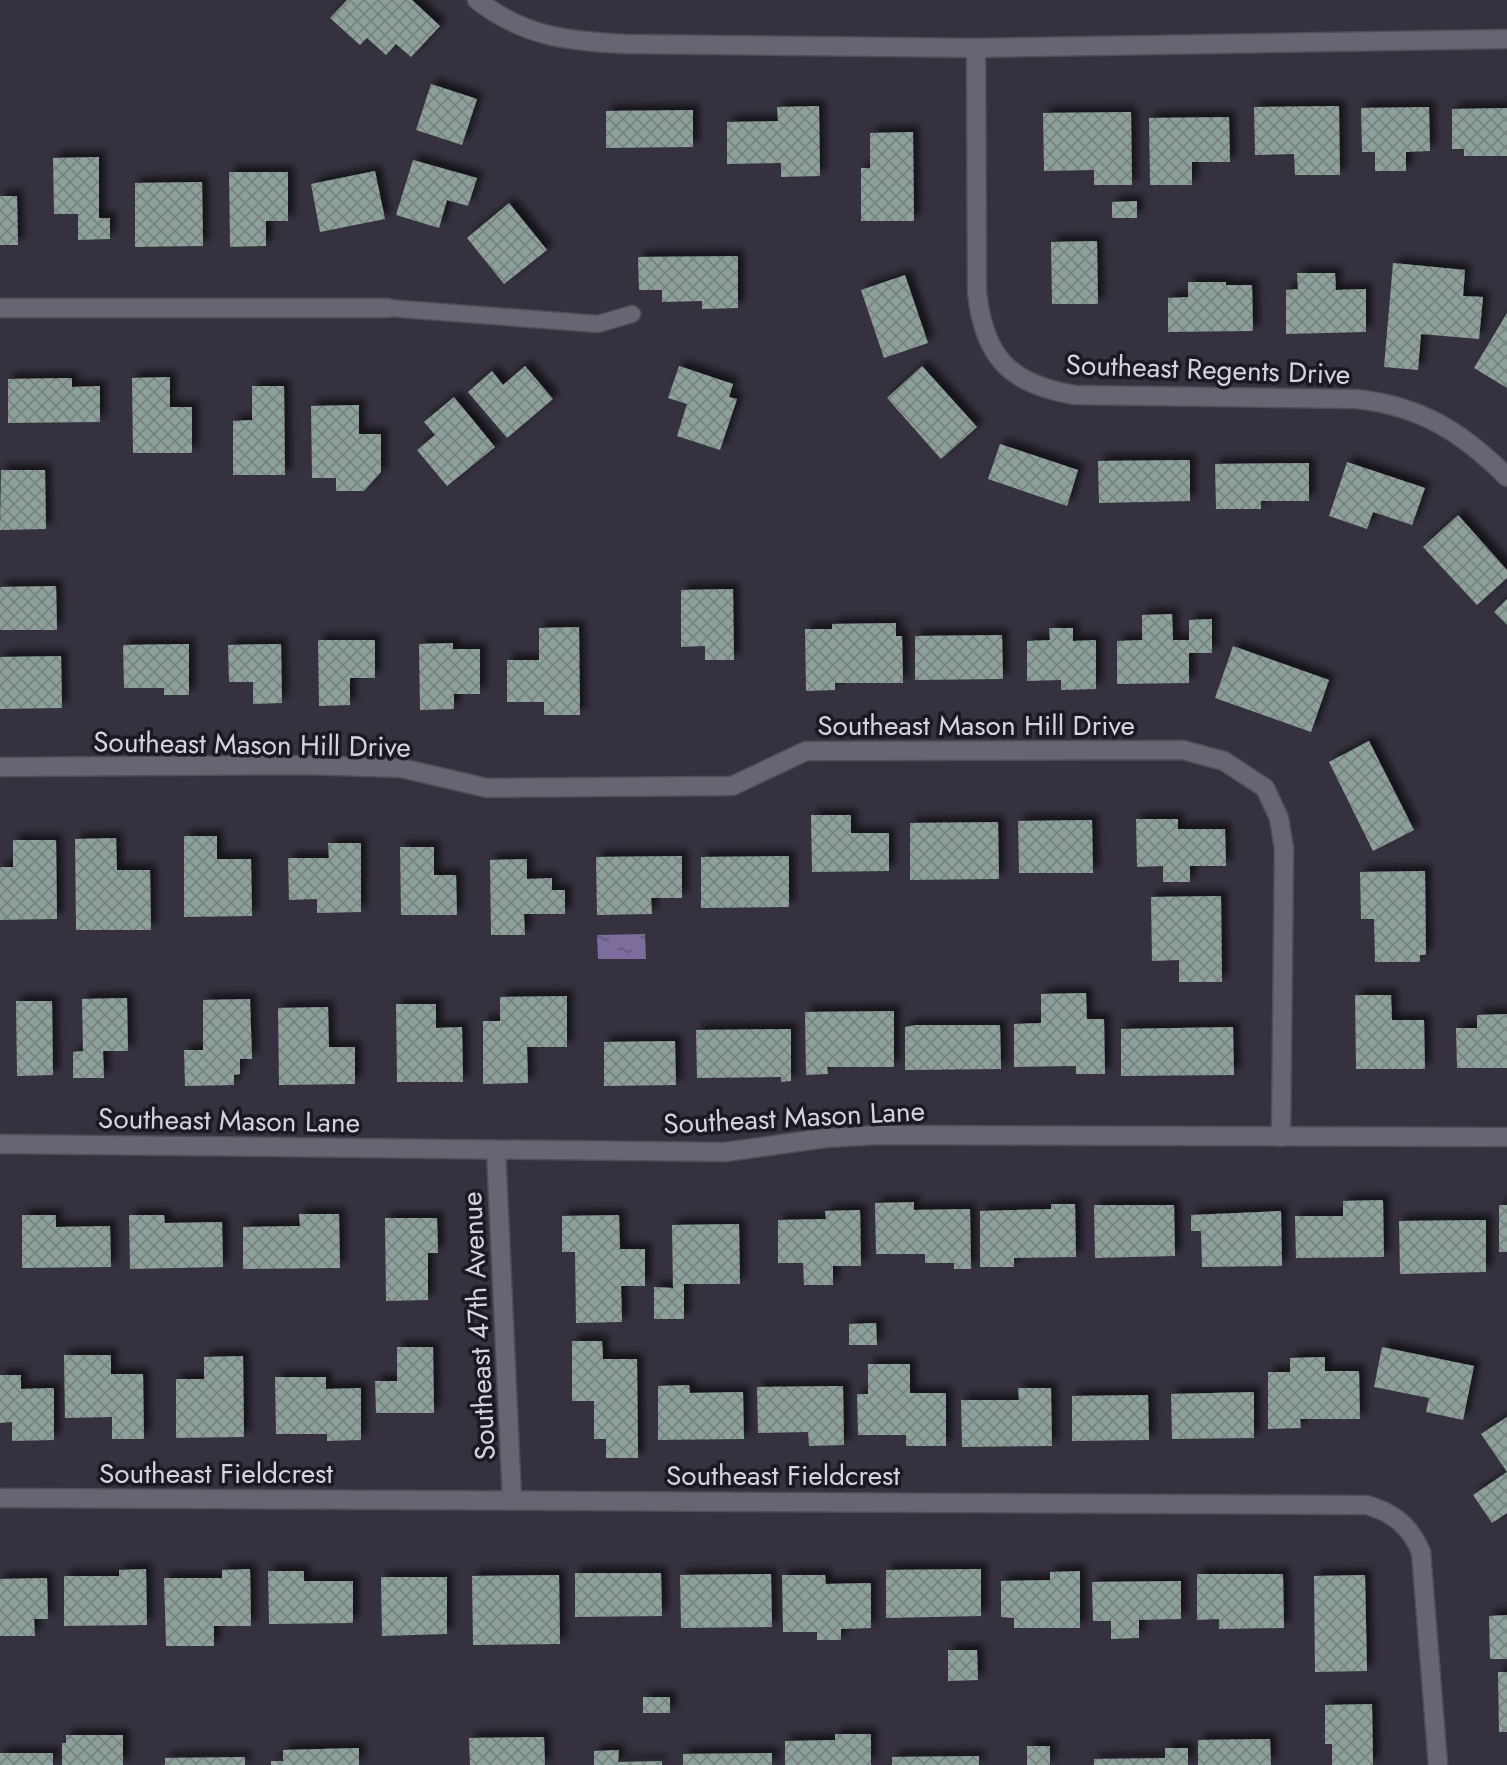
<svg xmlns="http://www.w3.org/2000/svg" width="1507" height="1765" font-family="Jost,sans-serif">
<defs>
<pattern id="water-ripples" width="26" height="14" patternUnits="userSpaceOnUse" patternTransform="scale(1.75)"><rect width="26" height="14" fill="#7c6d9c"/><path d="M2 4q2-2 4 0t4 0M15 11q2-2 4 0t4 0" fill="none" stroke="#645b78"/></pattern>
<pattern id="building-cross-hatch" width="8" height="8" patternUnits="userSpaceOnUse" patternTransform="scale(1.75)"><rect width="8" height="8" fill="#8ea09a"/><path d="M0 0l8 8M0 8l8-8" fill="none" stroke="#778380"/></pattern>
<filter id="shadow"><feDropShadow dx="6" dy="-6" stdDeviation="3.5" flood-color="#0009"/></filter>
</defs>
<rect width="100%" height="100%" fill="#35313e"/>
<path fill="url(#water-ripples)" d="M 645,934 L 646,959 L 598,959 L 597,935 Z"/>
<g fill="url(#building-cross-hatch)" filter="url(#shadow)">
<path d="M 347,0 L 412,0 L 440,26 L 411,57 L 396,44 L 386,55 L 367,38 L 360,45 L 330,18 Z"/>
<path d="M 431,84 L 477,99 L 462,145 L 416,130 Z"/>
<path d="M 819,106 L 820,176 L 781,177 L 781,163 L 727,164 L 727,122 L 778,121 L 777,107 Z"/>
<path d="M 1339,106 L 1340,175 L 1295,175 L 1294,154 L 1255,155 L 1254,107 Z"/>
<path d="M 1429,107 L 1430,151 L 1406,152 L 1406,171 L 1375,171 L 1375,152 L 1362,152 L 1361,108 Z"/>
<path d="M 1507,108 L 1507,156 L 1464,156 L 1464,149 L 1452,149 L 1452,109 Z"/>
<path d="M 693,110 L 693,147 L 606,148 L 606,111 Z"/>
<path d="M 1131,112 L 1132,185 L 1094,185 L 1094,170 L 1044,171 L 1043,113 Z"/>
<path d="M 1229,117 L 1230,162 L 1192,162 L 1192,185 L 1150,185 L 1149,118 Z"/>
<path d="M 913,132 L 914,221 L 861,221 L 861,168 L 870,168 L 870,133 Z"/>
<path d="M 99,157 L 99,218 L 110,218 L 110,239 L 78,240 L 78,214 L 54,214 L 53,158 Z"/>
<path d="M 413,160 L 477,178 L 468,206 L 447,200 L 439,228 L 396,215 Z"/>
<path d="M 375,171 L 385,219 L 320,232 L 311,184 Z"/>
<path d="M 229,172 L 288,172 L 288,221 L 266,221 L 266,246 L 230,247 Z"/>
<path d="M 202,182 L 203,246 L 135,247 L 135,183 Z"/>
<path d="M 0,196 L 17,196 L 18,245 L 0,245 Z"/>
<path d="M 1137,201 L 1137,218 L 1112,218 L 1112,202 Z"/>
<path d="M 509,203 L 547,250 L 504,284 L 467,238 Z"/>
<path d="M 1097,241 L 1098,304 L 1052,304 L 1051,242 Z"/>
<path d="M 738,256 L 738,308 L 702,309 L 702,301 L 662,302 L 662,290 L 639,290 L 638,257 Z"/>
<path d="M 1393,263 L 1465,270 L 1463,296 L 1483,297 L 1479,339 L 1421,334 L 1418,370 L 1384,367 Z"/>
<path d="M 1297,273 L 1335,273 L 1336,290 L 1366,289 L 1366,332 L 1286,334 L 1286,290 L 1298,289 Z"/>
<path d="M 905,275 L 928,343 L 884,358 L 861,290 Z"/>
<path d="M 1188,282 L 1226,282 L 1226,285 L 1252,285 L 1253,331 L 1168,332 L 1168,298 L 1188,297 Z"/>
<path d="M 1507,313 L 1507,388 L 1474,368 Z"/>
<path d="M 525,366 L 553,399 L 507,438 L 468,392 L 492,371 L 503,385 Z"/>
<path d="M 679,366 L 733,384 L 729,397 L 737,399 L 720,450 L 677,436 L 687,404 L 668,398 Z"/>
<path d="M 922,366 L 977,427 L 941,459 L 887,398 Z"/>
<path d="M 170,377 L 170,407 L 192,407 L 192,453 L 133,453 L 132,378 Z"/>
<path d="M 72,378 L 72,387 L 100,386 L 100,422 L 8,423 L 8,379 Z"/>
<path d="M 252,386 L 284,386 L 285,475 L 233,475 L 233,421 L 252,420 Z"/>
<path d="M 454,397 L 495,447 L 447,486 L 417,450 L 435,435 L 424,422 Z"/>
<path d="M 359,405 L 359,434 L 381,434 L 381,472 L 364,491 L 336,491 L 336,478 L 312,478 L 311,406 Z"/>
<path d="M 1000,444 L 1078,470 L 1067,506 L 988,479 Z"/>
<path d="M 1190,460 L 1190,501 L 1099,503 L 1098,461 Z"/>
<path d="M 1347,462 L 1425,488 L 1412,525 L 1373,512 L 1367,529 L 1329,516 Z"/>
<path d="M 1309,463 L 1309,501 L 1261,501 L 1261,509 L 1216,509 L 1215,464 Z"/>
<path d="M 1,470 L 45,470 L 46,529 L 0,530 Z"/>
<path d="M 1458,515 L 1507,570 L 1507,578 L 1477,605 L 1423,547 Z"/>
<path d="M 56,586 L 57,630 L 0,630 L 0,587 Z"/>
<path d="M 733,589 L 734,660 L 705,660 L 705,646 L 681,647 L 681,590 Z"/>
<path d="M 1507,599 L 1507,625 L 1494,612 Z"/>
<path d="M 1172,614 L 1173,640 L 1189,640 L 1189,620 L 1212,619 L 1212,653 L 1189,653 L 1189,683 L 1117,684 L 1117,641 L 1142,640 L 1142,615 Z"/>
<path d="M 896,623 L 896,636 L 902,636 L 903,683 L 835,683 L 835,690 L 806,691 L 805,629 L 832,629 L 832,624 Z"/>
<path d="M 579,627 L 580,715 L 544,715 L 544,702 L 507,702 L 507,660 L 539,660 L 539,628 Z"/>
<path d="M 1049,628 L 1073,628 L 1073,641 L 1096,640 L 1096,689 L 1061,690 L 1061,680 L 1027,681 L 1027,641 L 1050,640 Z"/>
<path d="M 1002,635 L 1003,679 L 915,680 L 915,636 Z"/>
<path d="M 318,640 L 375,640 L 375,678 L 350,678 L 350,705 L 319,706 Z"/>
<path d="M 453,643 L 453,649 L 480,649 L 480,694 L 454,694 L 454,709 L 420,710 L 419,644 Z"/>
<path d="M 189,644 L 189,695 L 164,695 L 164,688 L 124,688 L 123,645 Z"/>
<path d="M 281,644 L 282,703 L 253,704 L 253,682 L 229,682 L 228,645 Z"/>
<path d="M 1233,646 L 1329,680 L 1311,732 L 1215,698 Z"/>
<path d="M 61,656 L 62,708 L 0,709 L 0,657 Z"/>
<path d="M 1369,741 L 1414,830 L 1373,851 L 1329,762 Z"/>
<path d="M 811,815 L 851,815 L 851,833 L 889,833 L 889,871 L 812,872 Z"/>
<path d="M 1136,819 L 1178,819 L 1178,829 L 1225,829 L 1226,866 L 1190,866 L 1190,882 L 1163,882 L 1163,866 L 1137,867 Z"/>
<path d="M 1092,820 L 1093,873 L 1019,873 L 1018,821 Z"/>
<path d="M 998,822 L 999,879 L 910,880 L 910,823 Z"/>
<path d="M 184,836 L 217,836 L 217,859 L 251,859 L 252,916 L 184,917 Z"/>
<path d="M 116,838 L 117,870 L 150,870 L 151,930 L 76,930 L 75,839 Z"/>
<path d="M 13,840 L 56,840 L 57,919 L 0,920 L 0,867 L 13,867 Z"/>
<path d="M 328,843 L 361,843 L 361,912 L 317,913 L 317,899 L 289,900 L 288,858 L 329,858 Z"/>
<path d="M 400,847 L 434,847 L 434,875 L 456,875 L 457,915 L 401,915 Z"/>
<path d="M 682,856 L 682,898 L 651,898 L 652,914 L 597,915 L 596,857 Z"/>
<path d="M 789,856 L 789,907 L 701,908 L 701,857 Z"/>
<path d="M 527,859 L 527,879 L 552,878 L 552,890 L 565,890 L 565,914 L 524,914 L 525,935 L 491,935 L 490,860 Z"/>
<path d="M 1425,871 L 1426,955 L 1420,955 L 1420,962 L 1375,962 L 1374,919 L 1361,919 L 1360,872 Z"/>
<path d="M 1221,896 L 1222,982 L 1179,982 L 1179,960 L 1152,961 L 1151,897 Z"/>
<path d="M 1086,993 L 1087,1019 L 1104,1019 L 1105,1074 L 1076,1074 L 1076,1066 L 1014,1067 L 1014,1024 L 1041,1023 L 1041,994 Z"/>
<path d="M 1355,995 L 1391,995 L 1392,1020 L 1424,1020 L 1425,1069 L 1356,1069 Z"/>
<path d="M 567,996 L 567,1047 L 527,1047 L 528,1083 L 483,1084 L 483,1021 L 500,1021 L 500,997 Z"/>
<path d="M 127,998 L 128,1051 L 103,1051 L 104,1078 L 73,1078 L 73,1052 L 83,1051 L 82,999 Z"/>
<path d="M 250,999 L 252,1059 L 240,1059 L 240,1074 L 234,1075 L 234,1085 L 185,1086 L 184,1050 L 203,1050 L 203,1000 Z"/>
<path d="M 16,1001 L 52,1001 L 53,1075 L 17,1076 Z"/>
<path d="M 396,1004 L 436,1004 L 436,1028 L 462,1027 L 463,1082 L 397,1082 Z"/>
<path d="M 328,1007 L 329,1047 L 355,1047 L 355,1084 L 279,1085 L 278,1008 Z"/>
<path d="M 894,1011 L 894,1067 L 827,1067 L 828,1074 L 806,1075 L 805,1012 Z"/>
<path d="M 1507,1014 L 1507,1068 L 1457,1068 L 1456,1028 L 1477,1028 L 1477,1015 Z"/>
<path d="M 916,1025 L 1000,1025 L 1001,1069 L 905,1070 L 905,1027 Z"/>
<path d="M 1233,1027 L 1234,1075 L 1121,1076 L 1121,1029 Z"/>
<path d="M 791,1029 L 791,1081 L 781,1082 L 781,1077 L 697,1078 L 696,1030 Z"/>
<path d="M 675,1041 L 676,1085 L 604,1086 L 604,1042 Z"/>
<path d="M 1383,1200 L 1384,1257 L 1296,1258 L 1295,1216 L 1343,1216 L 1343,1201 Z"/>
<path d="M 914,1202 L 914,1210 L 970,1209 L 971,1269 L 954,1269 L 954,1263 L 925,1263 L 925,1254 L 876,1254 L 875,1203 Z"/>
<path d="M 1051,1204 L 1075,1204 L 1076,1257 L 1014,1258 L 1014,1267 L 980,1267 L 980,1211 L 1051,1209 Z"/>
<path d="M 1094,1205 L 1174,1205 L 1175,1256 L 1095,1258 Z"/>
<rect x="1499" y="1205" width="8" height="47"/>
<path d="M 860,1210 L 861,1266 L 833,1266 L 833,1285 L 804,1285 L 803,1263 L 778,1263 L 778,1220 L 826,1219 L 825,1211 Z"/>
<path d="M 1281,1211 L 1282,1266 L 1202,1267 L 1201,1231 L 1191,1231 L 1191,1215 Z"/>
<path d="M 299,1214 L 339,1214 L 340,1268 L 243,1269 L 243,1227 L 300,1226 Z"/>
<path d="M 22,1215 L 56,1215 L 56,1227 L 110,1226 L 111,1267 L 22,1268 Z"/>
<path d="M 129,1215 L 164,1215 L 165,1223 L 222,1222 L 223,1267 L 130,1269 Z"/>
<path d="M 619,1215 L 620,1249 L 645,1249 L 645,1286 L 621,1286 L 622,1322 L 576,1323 L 575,1252 L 562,1252 L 562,1216 Z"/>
<path d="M 385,1218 L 437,1218 L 438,1253 L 428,1253 L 428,1300 L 386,1301 Z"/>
<path d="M 1486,1220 L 1486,1272 L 1400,1274 L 1399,1221 Z"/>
<path d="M 739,1224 L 740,1284 L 684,1284 L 684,1319 L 654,1319 L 654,1287 L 673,1288 L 672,1225 Z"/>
<path d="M 876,1323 L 877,1345 L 849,1345 L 849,1324 Z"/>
<path d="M 572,1341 L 602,1341 L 603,1359 L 637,1359 L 638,1458 L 606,1458 L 606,1439 L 594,1439 L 594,1401 L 572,1401 Z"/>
<path d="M 397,1347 L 433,1347 L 434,1413 L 376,1413 L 375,1381 L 397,1381 Z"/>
<path d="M 1382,1347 L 1474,1366 L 1463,1420 L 1426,1412 L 1429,1398 L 1374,1387 Z"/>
<path d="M 64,1355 L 111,1355 L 111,1374 L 143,1374 L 144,1439 L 112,1439 L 112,1417 L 65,1418 Z"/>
<path d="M 243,1356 L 244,1437 L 176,1438 L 176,1379 L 204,1379 L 204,1357 Z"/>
<path d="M 1325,1357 L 1325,1371 L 1359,1371 L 1360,1419 L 1300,1419 L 1301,1428 L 1268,1429 L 1268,1372 L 1290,1372 L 1290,1358 Z"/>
<path d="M 868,1364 L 910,1364 L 910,1393 L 946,1393 L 946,1446 L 906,1446 L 906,1435 L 858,1435 L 857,1394 L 868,1394 Z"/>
<path d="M 0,1375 L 21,1375 L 21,1389 L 54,1388 L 54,1440 L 12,1441 L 12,1422 L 0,1423 Z"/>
<path d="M 275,1377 L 326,1377 L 326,1389 L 361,1388 L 361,1440 L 327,1441 L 327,1434 L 276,1434 Z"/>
<path d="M 689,1385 L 690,1393 L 743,1392 L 744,1439 L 658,1440 L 658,1386 Z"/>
<path d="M 843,1386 L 844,1445 L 809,1446 L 808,1432 L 758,1433 L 757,1387 Z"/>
<path d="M 1018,1388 L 1051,1388 L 1052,1446 L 962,1447 L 961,1400 L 1019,1400 Z"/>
<path d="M 1254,1392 L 1254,1438 L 1172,1439 L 1171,1394 Z"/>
<path d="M 1148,1395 L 1149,1440 L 1072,1441 L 1072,1396 Z"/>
<path d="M 1507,1417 L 1507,1472 L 1481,1434 Z"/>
<path d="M 1507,1472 L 1507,1513 L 1492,1523 L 1473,1495 Z"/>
<path d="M 146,1569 L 147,1625 L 64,1626 L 64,1576 L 119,1576 L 119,1570 Z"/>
<path d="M 250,1569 L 251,1626 L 214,1626 L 214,1646 L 166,1646 L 164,1578 L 222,1578 L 222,1570 Z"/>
<path d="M 981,1569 L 981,1616 L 886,1618 L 886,1570 Z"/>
<path d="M 268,1571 L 304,1571 L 304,1581 L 353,1581 L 353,1623 L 269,1624 Z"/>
<path d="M 1080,1571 L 1080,1628 L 1014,1628 L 1014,1618 L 1001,1617 L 1001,1581 L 1050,1580 L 1050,1572 Z"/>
<path d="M 575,1573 L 661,1573 L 662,1616 L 575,1617 Z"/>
<path d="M 771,1574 L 772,1627 L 681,1628 L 680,1575 Z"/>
<path d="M 1197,1574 L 1283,1574 L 1284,1628 L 1219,1629 L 1219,1619 L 1197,1620 Z"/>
<path d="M 559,1575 L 560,1644 L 473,1645 L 472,1576 Z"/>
<path d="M 782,1575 L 825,1575 L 826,1584 L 871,1583 L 871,1628 L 841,1629 L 841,1640 L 817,1640 L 817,1632 L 783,1632 Z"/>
<path d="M 1365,1575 L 1367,1671 L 1315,1672 L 1314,1576 Z"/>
<path d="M 381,1577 L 447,1577 L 447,1634 L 382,1636 Z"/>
<path d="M 47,1578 L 48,1619 L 34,1619 L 35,1636 L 0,1636 L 0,1579 Z"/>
<path d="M 1181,1581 L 1181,1619 L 1139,1620 L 1139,1638 L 1111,1639 L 1111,1621 L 1093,1621 L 1092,1582 Z"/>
<path d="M 1507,1615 L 1507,1659 L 1490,1659 L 1489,1616 Z"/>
<path d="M 948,1650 L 977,1650 L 978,1680 L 948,1681 Z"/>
<path d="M 1498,1672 L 1507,1672 L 1507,1732 L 1499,1732 Z"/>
<rect x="643" y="1697" width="27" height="16"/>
<path d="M 1372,1704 L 1373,1765 L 1332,1765 L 1332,1744 L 1325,1744 L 1325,1705 Z"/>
<path d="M 835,1734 L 871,1734 L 871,1765 L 785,1765 L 785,1741 L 835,1740 Z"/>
<path d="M 66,1735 L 123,1735 L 123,1765 L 62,1765 L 62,1743 L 66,1743 Z"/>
<path d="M 544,1737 L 545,1765 L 470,1765 L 469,1738 Z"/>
<path d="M 1270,1739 L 1271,1765 L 1198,1765 L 1198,1740 Z"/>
<rect x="1027" y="1746" width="23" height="19"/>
<path d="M 359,1748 L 359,1765 L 271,1765 L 271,1761 L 283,1761 L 283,1750 Z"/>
<path d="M 1165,1748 L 1188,1748 L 1188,1765 L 1094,1765 L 1094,1759 L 1165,1758 Z"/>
<path d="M 619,1750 L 618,1762 L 662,1761 L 662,1765 L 594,1765 L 594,1751 Z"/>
<rect x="0" y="1753" width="53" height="12"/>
<path d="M 772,1753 L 772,1765 L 683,1765 L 683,1754 Z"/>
<path d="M 979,1756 L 979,1765 L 892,1765 L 892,1757 Z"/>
<path d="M 245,1757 L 245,1765 L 165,1765 L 165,1758 Z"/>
</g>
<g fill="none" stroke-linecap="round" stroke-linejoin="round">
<defs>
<path id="lane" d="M 388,308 L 598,324 L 632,314"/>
<g id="street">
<path d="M 477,0 C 525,37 567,41 626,44 L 976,48 L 1507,39"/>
<path d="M 976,48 L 977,292 C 984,357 1009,384 1075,395 L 1356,399 C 1421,406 1462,432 1507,477"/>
<path d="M 0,308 L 388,308"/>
<path d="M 0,767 L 308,765 L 401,768 L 487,788 L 732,786 L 806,751 L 1183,750 L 1224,761 L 1265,788 L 1279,818 L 1284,849 L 1281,1137"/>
<path d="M 0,1144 L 725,1152 L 826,1138 L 876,1135 L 1507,1137"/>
<path d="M 496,1150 L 512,1500"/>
<path d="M 0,1498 L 1367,1505 C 1394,1513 1410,1526 1421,1552 L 1438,1765"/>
</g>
</defs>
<use href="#lane" stroke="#504d57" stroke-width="19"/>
<use href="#street" stroke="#504d57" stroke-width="21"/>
<use href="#lane" stroke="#686472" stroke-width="16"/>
<use href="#street" stroke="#686472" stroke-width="18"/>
</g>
<g text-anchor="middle" stroke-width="7" stroke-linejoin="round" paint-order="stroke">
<g font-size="28" fill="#d5d3db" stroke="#1c1a20">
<text transform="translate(1208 369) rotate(2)" y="10">Southeast Regents Drive</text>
<text x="976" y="735">Southeast Mason Hill Drive</text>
<text transform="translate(252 744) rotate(1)" y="10">Southeast Mason Hill Drive</text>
<text transform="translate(794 1117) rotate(-3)" y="10">Southeast Mason Lane</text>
<text transform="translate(229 1120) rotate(1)" y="10">Southeast Mason Lane</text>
<text transform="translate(478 1326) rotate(-93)" y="10">Southeast 47th Avenue</text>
<text x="216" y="1483">Southeast Fieldcrest</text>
<text x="783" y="1485">Southeast Fieldcrest</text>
</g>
</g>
</svg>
